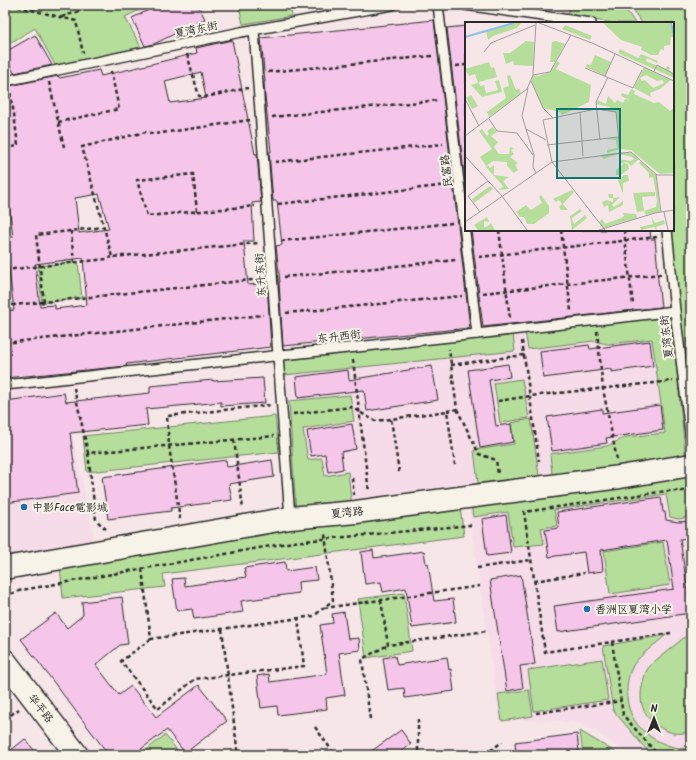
<svg xmlns="http://www.w3.org/2000/svg" width="696" height="760" font-family="Kalam,'LXGW WenKai TC',sans-serif">
<rect width="100%" height="100%" fill="#f6e6e8"/>
<filter id="ink" filterUnits="userSpaceOnUse"><feTurbulence type="fractalNoise" baseFrequency=".025" numOctaves="2"/><feDisplacementMap in="SourceGraphic" scale="8" xChannelSelector="R" yChannelSelector="G"/><feConvolveMatrix kernelMatrix="1 2 1 2 8 2 1 2 1" color-interpolation-filters="sRGB"/></filter>
<g filter="url(#ink)">
<g fill="#f6dce8">
<path d="M 674,312 L 691,453 L 691,755 L 632,755 L 583,724 L 557,721 L 523,720 L 500,722 L 467,498 L 291,517 L 279,356 Z"/>
<path d="M 61,380 L 97,551 L 5,567 L 5,386 Z"/>
</g>
<g fill="#b5de9b" stroke="#708463">
<path d="M 5,5 L 150,5 L 125,17 L 141,47 L 55,65 L 35,28 L 10,43 L 5,32 Z"/>
<path d="M 247,5 L 290,5 L 292,16 L 243,24 L 239,6 Z"/>
<path d="M 571,5 L 623,5 L 635,23 L 614,23 L 567,16 Z"/>
<path d="M 629,5 L 691,5 L 691,419 L 668,230 L 673,230 L 673,23 L 642,23 Z"/>
<path d="M 78,262 L 82,298 L 42,303 L 38,266 Z"/>
<path d="M 671,315 L 686,461 L 553,483 L 550,454 L 607,446 L 626,437 L 665,433 L 652,339 L 608,344 L 593,341 L 528,349 L 525,331 Z"/>
<path d="M 513,334 L 515,351 L 284,375 L 282,359 Z"/>
<path d="M 522,379 L 529,418 L 500,423 L 494,383 Z"/>
<path d="M 350,395 L 354,421 L 303,429 L 308,460 L 322,458 L 325,476 L 348,472 L 352,508 L 296,513 L 289,401 Z"/>
<path d="M 275,416 L 279,452 L 87,472 L 83,436 Z"/>
<path d="M 531,419 L 540,483 L 479,491 L 474,450 L 514,444 L 511,423 Z"/>
<path d="M 691,469 L 691,517 L 678,519 L 670,517 L 666,494 L 554,510 L 557,526 L 541,528 L 544,544 L 513,547 L 508,512 L 473,517 L 471,505 Z"/>
<path d="M 460,507 L 464,536 L 163,574 L 165,587 L 63,598 L 60,564 L 293,524 Z"/>
<path d="M 663,542 L 670,585 L 610,594 L 604,551 Z"/>
<path d="M 404,593 L 412,651 L 366,658 L 358,599 Z"/>
<path d="M 691,632 L 691,732 C 685,733 679,734 673,733 C 651,727 637,710 642,687 C 643,682 644,675 647,670 C 651,663 659,658 665,653 C 674,646 682,639 691,632 Z"/>
<path d="M 666,635 C 656,644 641,654 634,664 C 629,672 627,682 627,691 C 625,726 658,749 691,749 L 691,755 L 651,755 L 613,710 L 603,646 Z"/>
<path d="M 602,659 L 608,700 L 534,711 L 528,670 Z"/>
<path d="M 529,690 L 533,716 L 502,721 L 498,694 Z"/>
<path d="M 580,731 L 620,755 L 583,755 Z"/>
<path d="M 165,735 L 181,755 L 140,755 Z"/>
</g>
<g fill="#f5c6e9" stroke="#2b2b2b" fill-rule="evenodd">
<path d="M 159,5 L 198,5 L 205,19 L 154,44 L 145,46 L 132,18 Z"/>
<path d="M 434,20 L 470,328 L 283,346 L 279,282 L 280,282 L 276,246 L 282,245 L 277,201 L 273,201 L 269,152 L 271,152 L 265,96 L 264,82 L 265,82 L 261,38 Z"/>
<path d="M 466,26 L 466,190 L 447,28 Z"/>
<path d="M 35,35 L 52,65 L 14,73 L 5,56 L 5,52 Z"/>
<path d="M 232,40 L 255,154 L 257,154 L 261,202 L 252,203 L 254,241 L 244,241 L 248,285 L 267,283 L 271,347 L 126,364 L 127,366 L 5,378 L 5,311 L 14,310 L 5,239 L 5,237 L 13,237 L 9,206 L 5,207 L 5,87 L 58,76 L 60,78 L 99,70 L 101,76 L 197,53 L 196,48 ZM 201,72 L 206,98 L 170,103 L 165,81 ZM 99,194 L 109,229 L 79,233 L 75,198 ZM 83,258 L 87,305 L 55,309 L 55,305 L 40,306 L 35,264 Z"/>
<path d="M 471,230 L 650,230 L 651,239 L 655,239 L 658,271 L 657,271 L 661,307 L 483,327 Z"/>
<path d="M 650,341 L 653,366 L 611,372 L 611,369 L 543,378 L 540,351 L 589,345 L 590,349 Z"/>
<path d="M 508,364 L 510,377 L 489,380 L 496,426 L 511,424 L 513,442 L 480,448 L 468,370 Z"/>
<path d="M 432,366 L 438,400 L 367,411 L 364,390 L 298,398 L 296,377 L 348,370 L 349,380 Z"/>
<path d="M 263,378 L 265,403 L 221,406 L 221,402 L 146,409 L 148,425 L 70,433 L 78,493 L 5,503 L 5,401 L 64,393 L 66,402 L 150,393 L 150,386 L 213,380 L 213,381 Z"/>
<path d="M 660,405 L 663,430 L 606,438 L 607,443 L 552,451 L 547,417 L 602,409 L 602,413 Z"/>
<path d="M 352,424 L 356,449 L 341,452 L 343,469 L 328,472 L 325,454 L 311,456 L 307,431 Z"/>
<path d="M 226,460 L 227,467 L 272,460 L 274,477 L 229,484 L 232,500 L 171,508 L 171,511 L 108,519 L 102,477 Z"/>
<path d="M 661,497 L 663,512 L 665,512 L 666,520 L 678,522 L 691,521 L 691,538 L 680,539 L 691,613 L 558,632 L 554,606 L 674,589 L 667,540 L 601,550 L 603,571 L 587,573 L 584,552 L 549,557 L 545,530 L 559,528 L 557,512 Z"/>
<path d="M 506,515 L 511,553 L 487,556 L 482,519 Z"/>
<path d="M 373,550 L 374,558 L 424,551 L 426,564 L 428,563 L 434,601 L 453,599 L 456,622 L 412,628 L 406,588 L 383,592 L 381,582 L 365,584 L 361,552 Z"/>
<path d="M 285,562 L 286,571 L 315,567 L 317,580 L 298,582 L 299,593 L 241,601 L 243,612 L 194,619 L 192,609 L 177,611 L 172,579 L 184,578 L 185,586 L 246,577 L 244,568 Z"/>
<path d="M 521,575 L 535,664 L 520,666 L 523,688 L 507,691 L 490,580 Z"/>
<path d="M 122,597 L 128,644 L 120,645 L 96,665 L 119,695 L 131,686 L 156,717 L 199,685 L 227,721 L 185,753 L 167,730 L 133,755 L 109,755 L 21,639 L 56,613 L 67,628 L 83,615 L 82,602 Z"/>
<path d="M 344,612 L 348,639 L 359,638 L 360,650 L 339,653 L 345,695 L 326,698 L 327,709 L 278,715 L 277,706 L 261,708 L 257,676 L 269,674 L 270,682 L 327,674 L 320,625 L 333,623 L 332,614 Z"/>
<path d="M 395,656 L 397,665 L 447,657 L 449,670 L 451,669 L 454,691 L 405,698 L 404,688 L 388,690 L 383,658 Z"/>
<path d="M 401,730 L 411,744 L 397,755 L 366,755 Z"/>
<path d="M 577,734 L 579,751 L 565,753 L 565,755 L 516,755 L 515,742 Z"/>
<path d="M 25,739 L 38,755 L 5,755 Z"/>
</g>
<g fill="none" stroke-linecap="round" stroke-linejoin="round">
<defs>
<g id="service">
<path d="M 438,5 L 477,334"/>
<path d="M 465,5 L 591,23"/>
<path d="M 254,30 L 290,518"/>
<path d="M 5,81 L 241,32 L 392,5"/>
<path d="M 667,230 L 675,311 L 691,441"/>
<path d="M 5,385 L 477,334 L 675,311"/>
</g>
<g id="tertiary">
<path d="M 5,568 L 290,518 L 356,512 L 467,497 L 620,477 L 691,465"/>
<path d="M 5,661 L 77,755"/>
</g>
</defs>
<use href="#service" stroke="#2b2b2b" stroke-width="12"/>
<use href="#tertiary" stroke="#2b2b2b" stroke-width="25"/>
<g stroke="#2b2b2b" stroke-width="2.5" stroke-dasharray="4 3" stroke-linecap="butt">
<path d="M 11,5 L 76,21 L 83,53"/>
<path d="M 62,17 L 96,5"/>
<path d="M 187,54 L 199,96 L 205,97 L 248,88"/>
<path d="M 456,66 L 466,65"/>
<path d="M 268,72 L 432,56"/>
<path d="M 49,82 L 64,147"/>
<path d="M 272,117 L 439,100"/>
<path d="M 250,120 L 155,134 L 146,132 L 82,147 L 112,257 L 258,243"/>
<path d="M 58,122 L 119,109 L 111,71"/>
<path d="M 5,148 L 18,146 L 14,114 L 10,92"/>
<path d="M 275,162 L 443,144"/>
<path d="M 278,204 L 448,185"/>
<path d="M 197,211 L 193,174 L 137,180 L 147,216 L 255,206"/>
<path d="M 499,230 L 510,319"/>
<path d="M 561,230 L 571,311"/>
<path d="M 624,230 L 633,305"/>
<path d="M 71,231 L 74,262"/>
<path d="M 281,241 L 453,223"/>
<path d="M 479,257 L 657,237"/>
<path d="M 5,270 L 107,259 L 112,257"/>
<path d="M 284,277 L 456,260"/>
<path d="M 5,293 L 6,306"/>
<path d="M 483,293 L 661,274"/>
<path d="M 44,302 L 36,235 L 104,227"/>
<path d="M 5,306 L 261,279"/>
<path d="M 286,313 L 462,296"/>
<path d="M 597,331 L 603,389 L 617,460"/>
<path d="M 522,341 L 539,461"/>
<path d="M 5,343 L 263,315"/>
<path d="M 353,360 L 369,492"/>
<path d="M 451,365 L 524,355"/>
<path d="M 74,388 L 88,453 L 274,436"/>
<path d="M 498,401 L 530,396 L 673,381"/>
<path d="M 457,409 L 479,454 L 496,460 L 498,474"/>
<path d="M 447,411 L 457,409 L 449,349"/>
<path d="M 293,414 L 351,407 L 375,421 L 391,419"/>
<path d="M 234,440 L 243,509"/>
<path d="M 88,453 L 96,520 L 108,531"/>
<path d="M 399,472 L 391,419 L 447,411 L 455,465"/>
<path d="M 352,478 L 354,495"/>
<path d="M 180,519 L 169,446 L 167,416 L 271,405"/>
<path d="M 477,568 L 531,560"/>
<path d="M 142,569 L 151,639 L 314,616 L 333,600 L 325,534"/>
<path d="M 534,581 L 584,573"/>
<path d="M 5,597 L 7,595 L 22,590 L 293,542 L 471,525"/>
<path d="M 381,600 L 388,645 L 486,631"/>
<path d="M 324,608 L 480,586"/>
<path d="M 222,629 L 238,755"/>
<path d="M 671,633 L 545,652 L 524,512 L 666,491 L 691,491"/>
<path d="M 151,639 L 121,661 L 158,709 L 195,679 L 304,666 L 298,618"/>
<path d="M 612,642 L 623,715 L 658,755"/>
<path d="M 536,713 L 621,701"/>
<path d="M 5,719 L 19,709"/>
<path d="M 370,719 L 362,659 L 388,645"/>
<path d="M 418,719 L 418,755"/>
<path d="M 315,727 L 335,755"/>
<path d="M 485,755 L 502,742"/>
</g>
<use href="#service" stroke="#f7f3e8" stroke-width="9"/>
<use href="#tertiary" stroke="#f7f3e8" stroke-width="22"/>
</g>
</g>
<g fill="#1f6fb2" stroke="#f7f3e8" stroke-width="1.5">
<circle cx="24" cy="507" r="4"/>
<circle cx="587" cy="609" r="4"/>
</g>
<g text-anchor="middle" stroke-width="4" stroke-linejoin="round" paint-order="stroke">
<g font-size="11" fill="#2b2b2b" stroke="#f7f3e8">
<text transform="translate(196 29) rotate(-12)" y="4">夏湾东街</text>
<text transform="translate(446 171) rotate(-97)" y="4">民富路</text>
<text transform="translate(260 275) rotate(-94)" y="4">东升东街</text>
<text transform="translate(339 336) rotate(-6)" y="4">东升西街</text>
<text transform="translate(666 337) rotate(-97)" y="4">夏湾东街</text>
<text transform="translate(347 512) rotate(-6)" y="4">夏湾路</text>
<text transform="translate(41 708) rotate(52)" y="4">华平路</text>
</g>
<g font-size="11" fill="#2b2b2b" stroke="#f7f3e8" text-anchor="start">
<text x="32" y="511">中影Face電影城</text>
<text x="595" y="613">香洲区夏湾小学</text>
</g>
</g>
<g transform="translate(465 22)">
<rect width="209" height="209" fill="#f6e6e8"/>
<path d="M 50,1 L 56,1 L 52,6 L 28,14 L 23,18 L 21,9 ZM 138,1 L 206,1 L 209,15 L 206,15 L 205,23 L 199,24 L 199,28 L 196,27 L 193,33 L 186,33 L 176,28 L 177,25 L 156,18 ZM 100,3 L 127,14 L 125,18 L 97,7 ZM 61,19 L 69,20 L 68,44 L 49,43 L 48,39 L 41,42 L 38,31 L 45,31 ZM 91,19 L 100,22 L 90,40 L 85,40 L 87,20 ZM 155,27 L 173,36 L 176,32 L 193,39 L 192,41 L 182,36 L 181,39 L 200,47 L 202,44 L 205,46 L 204,48 L 209,52 L 209,56 L 153,31 ZM 130,33 L 146,40 L 140,54 L 121,45 L 122,42 L 126,43 ZM 92,39 L 95,41 L 91,47 L 126,63 L 124,80 L 97,93 L 95,90 L 78,86 L 66,59 L 68,53 L 73,54 L 85,50 L 87,45 L 91,47 L 88,45 ZM 24,40 L 26,46 L 29,45 L 32,55 L 14,60 L 15,64 L 19,63 L 21,71 L 33,68 L 30,59 L 34,58 L 37,70 L 17,75 L 6,63 L 13,61 L 10,52 L 4,54 L 0,47 ZM 179,45 L 206,58 L 195,67 L 185,71 L 186,75 L 169,66 ZM 181,53 L 192,59 L 197,58 L 199,61 L 188,66 L 180,58 L 177,59 L 175,56 ZM 45,53 L 51,68 L 55,67 L 56,71 L 24,95 L 22,90 L 41,76 L 38,66 L 44,64 L 42,54 ZM 166,67 L 170,69 L 169,72 L 189,81 L 194,80 L 205,89 L 209,85 L 209,151 L 195,152 L 166,128 L 155,127 L 142,131 L 142,128 L 152,126 L 151,118 L 140,117 L 154,116 L 151,90 L 144,89 L 145,85 L 131,82 L 132,78 L 141,82 L 143,74 L 150,81 L 152,78 L 158,81 L 160,77 L 165,78 L 156,74 L 157,71 L 163,73 ZM 6,73 L 13,84 L 7,87 L 1,76 ZM 28,105 L 32,110 L 26,114 L 33,120 L 29,125 L 34,132 L 44,132 L 45,125 L 49,126 L 46,128 L 49,132 L 45,135 L 53,141 L 50,143 L 53,148 L 49,151 L 42,144 L 42,140 L 28,139 L 21,144 L 15,135 L 27,127 L 14,109 L 17,107 L 22,114 L 24,112 L 22,109 ZM 155,130 L 167,131 L 174,137 L 166,144 L 162,140 L 155,142 L 154,137 L 166,139 L 169,137 L 167,135 L 153,132 L 139,137 L 135,133 ZM 176,139 L 191,153 L 195,190 L 181,193 L 179,189 L 191,185 L 192,178 L 188,155 L 184,156 L 184,151 L 174,141 ZM 159,141 L 163,142 L 164,147 L 156,153 L 151,153 L 151,148 ZM 23,143 L 25,146 L 29,143 L 29,153 L 44,155 L 38,159 L 44,167 L 34,168 L 38,164 L 21,145 ZM 159,153 L 163,153 L 164,159 L 158,161 L 158,172 L 153,158 ZM 25,164 L 28,167 L 9,181 L 7,177 ZM 107,168 L 109,170 L 98,182 L 103,188 L 96,188 L 94,185 L 97,182 L 94,178 L 91,180 L 88,177 ZM 185,170 L 190,170 L 190,174 L 177,175 L 179,189 L 172,190 L 168,171 ZM 143,172 L 148,172 L 148,176 L 155,175 L 147,183 L 149,185 L 158,179 L 158,183 L 144,190 L 143,183 L 139,185 L 137,180 L 142,178 L 148,180 L 148,176 L 144,176 ZM 76,173 L 84,184 L 84,191 L 69,202 L 62,202 L 59,195 L 55,195 L 51,190 L 61,183 L 66,188 L 77,181 L 74,175 ZM 115,187 L 117,189 L 107,196 L 108,200 L 109,202 L 120,193 L 122,196 L 107,208 L 105,194 ZM 158,191 L 171,192 L 172,196 L 138,206 L 134,200 L 137,197 L 140,202 L 156,196 L 159,194 ZM 186,194 L 190,201 L 199,198 L 200,202 L 191,205 L 192,208 L 189,205 L 176,208 L 175,205 L 188,202 ZM 22,195 L 24,200 L 19,199 L 19,205 L 22,205 L 26,201 L 30,208 L 13,208 L 9,203 Z" fill="#b5de9b" fill-rule="evenodd"/>
<path fill="none" stroke="#8dc1ea" stroke-width="2" d="M 206,1 L 209,13M 0,15 L 49,1"/>
<path fill="none" stroke="#a59b9c" stroke-width="1" d="M 74,1 L 127,21 L 209,59M 19,30 L 26,21 L 70,3M 120,46 L 168,66 L 177,48M 189,49 L 192,43 L 209,52M 68,53 L 85,50 L 106,13M 140,54 L 150,32M 66,59 L 78,86 L 88,96M 63,66 L 57,94 L 69,133 L 68,145 L 71,151M 0,77 L 14,104M 115,90 L 118,134M 24,97 L 32,109 L 52,111 L 68,133M 61,107 L 81,118M 0,114 L 62,67 L 68,53 L 71,1M 135,118 L 131,80 L 143,55M 82,123 L 153,115M 0,134 L 37,174 L 62,208M 191,152 L 196,190M 15,190 L 3,174 L 23,159M 199,190 L 203,208M 0,200 L 87,140 L 166,130 L 192,153 L 209,153M 134,208 L 190,191 L 209,188M 140,208 L 87,140 L 78,98 L 131,87 L 151,90 L 155,129"/>
<path fill="#0f766e" fill-opacity="0.15" stroke="#0f766e" stroke-width="2" d="M 92,87 L 155,87 L 155,156 L 92,156 Z"/>
<rect width="209" height="209" fill="none" stroke="#2b2b2b" stroke-width="2"/>
</g>
<rect width="696" height="760" fill="none" stroke="#f7f3e8" stroke-width="20"/>
<rect x="10" y="10" width="676" height="740" fill="none" stroke="#2b2b2b" stroke-width="1.5" filter="url(#ink)"/>
<g transform="translate(654 718)" stroke="#f7f3e8" stroke-width="3" paint-order="stroke">
<path d="M0-3L7 15L0 10L-7 15Z" fill="#2b2b2b"/>
<text y="-6" font-size="11" font-weight="bold" text-anchor="middle" fill="#2b2b2b">N</text>
</g>
</svg>
